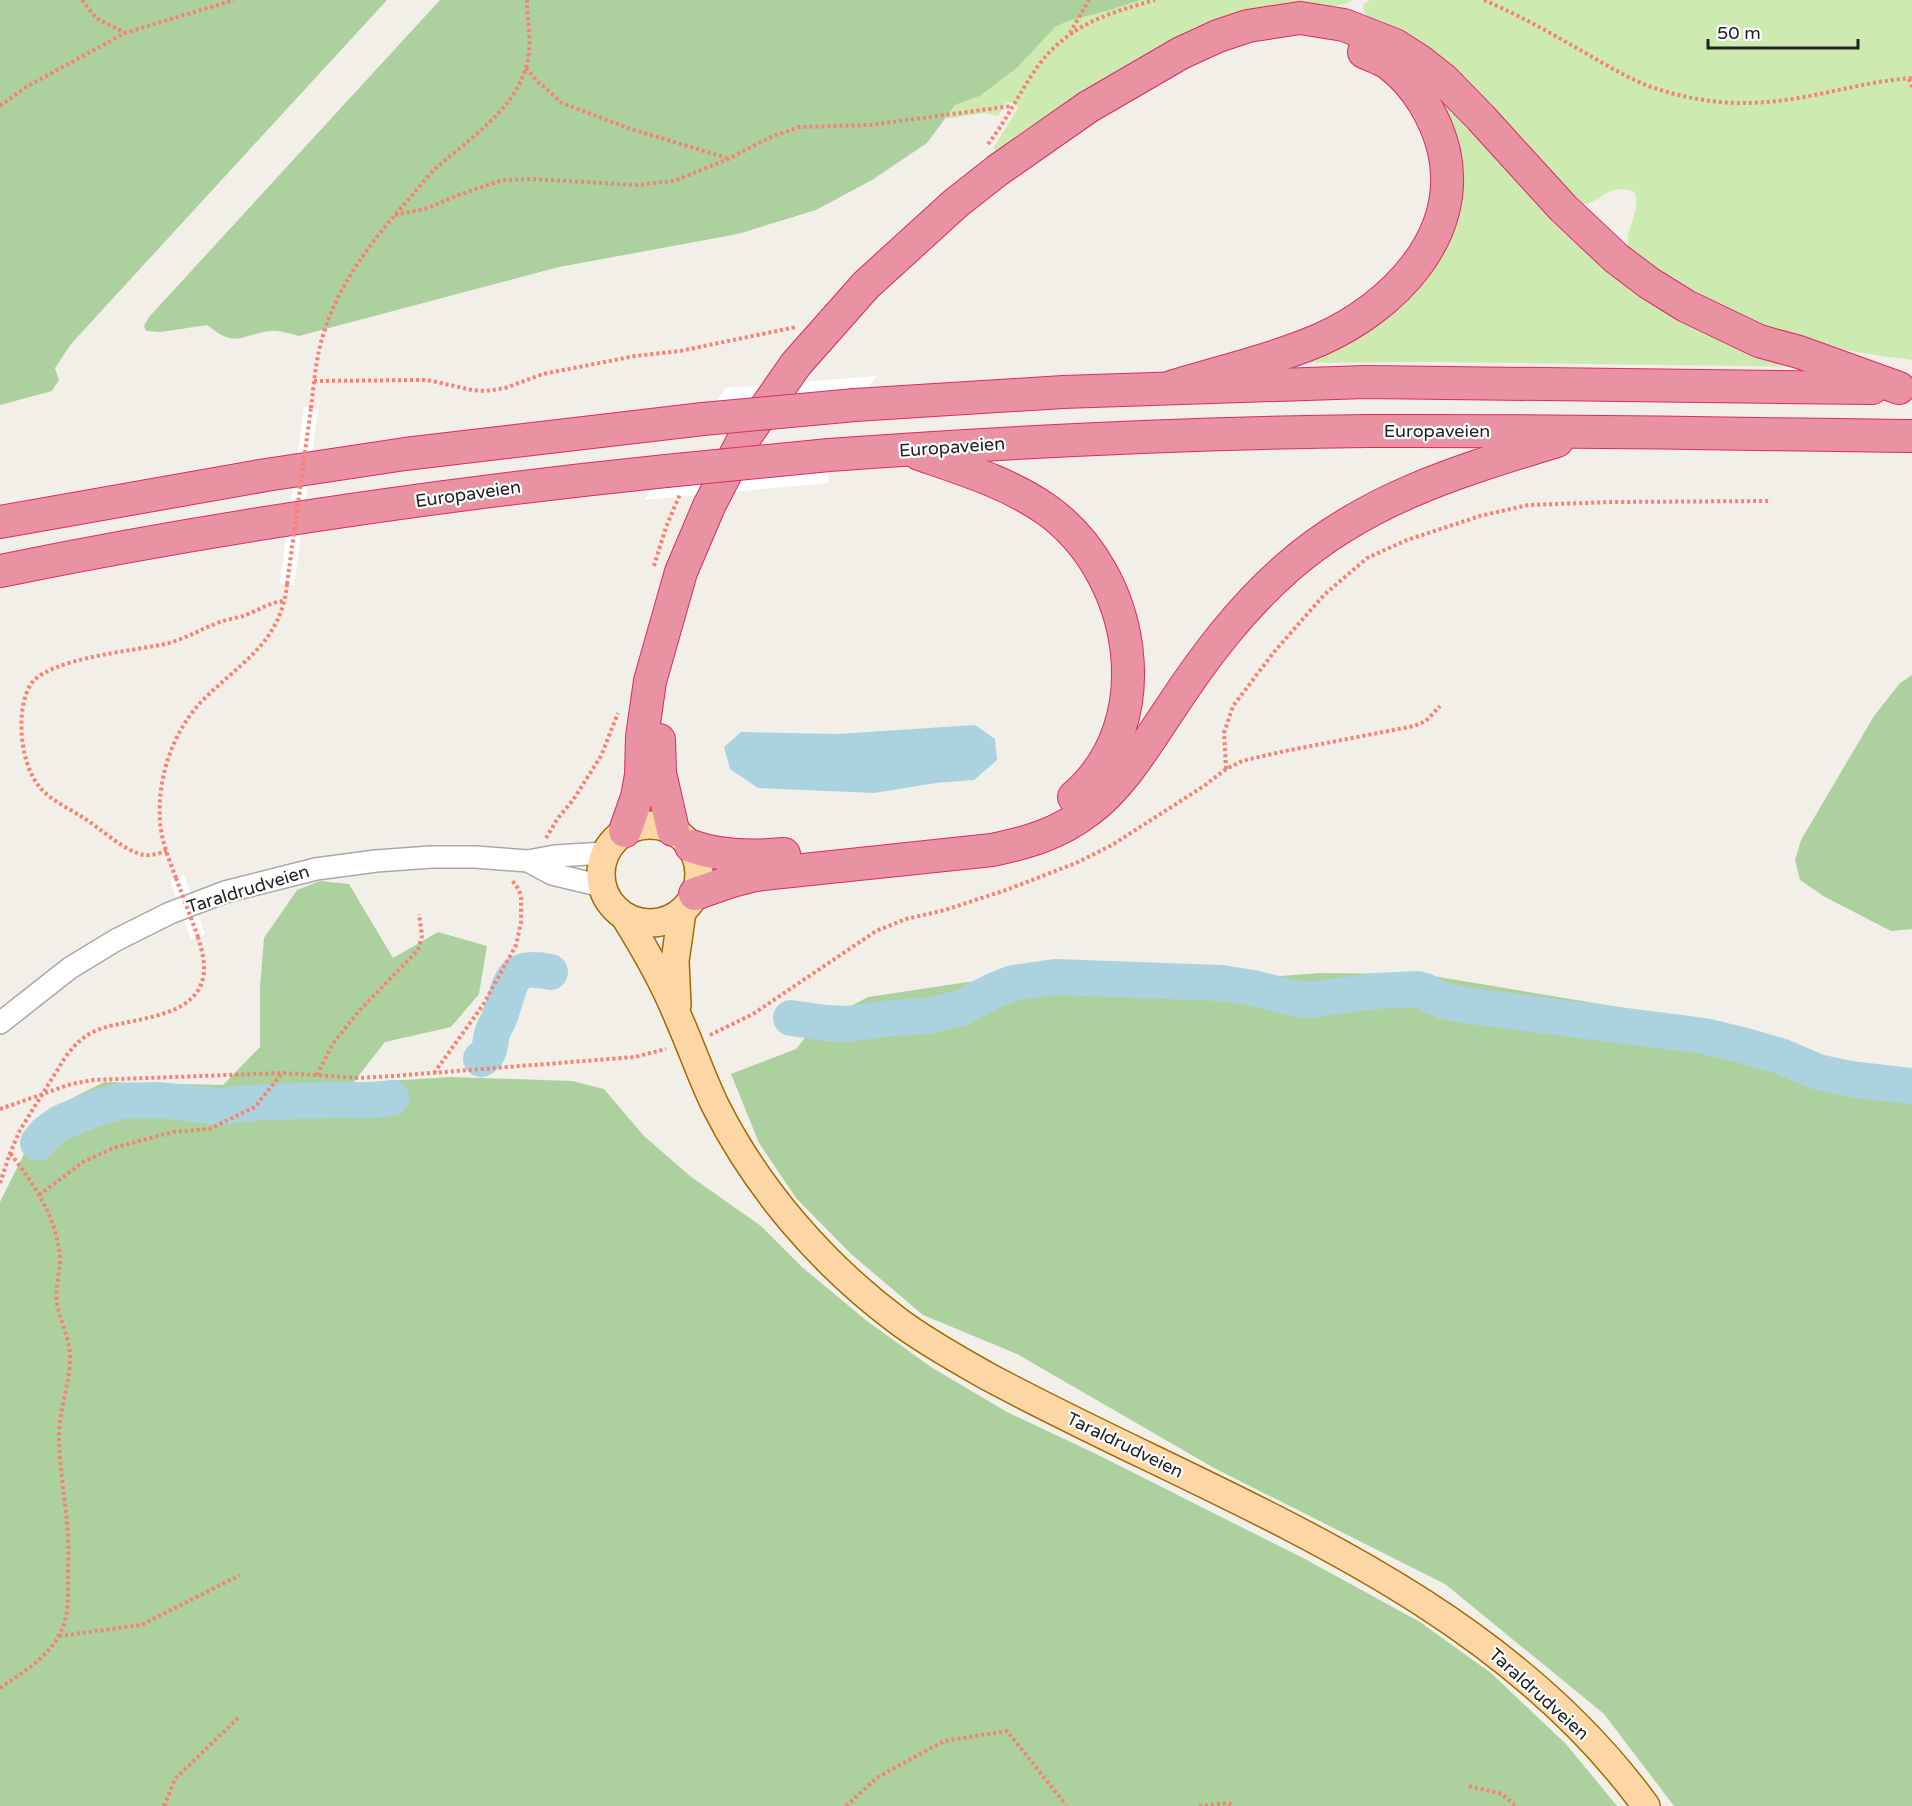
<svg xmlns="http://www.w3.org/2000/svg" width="1912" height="1806" font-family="'Varela Round',sans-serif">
<rect width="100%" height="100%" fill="#f2efe9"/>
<g fill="#cdebb0">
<path d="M 1141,0 L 1353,0 C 1337,9 1321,7 1303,6 L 997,159 L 994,147 L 1018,108 L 1013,102 L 1006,103 L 998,116 L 984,113 L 945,119 L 955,105 L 980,96 L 1018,67 L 1055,27 L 1068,21 L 1110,10 Z"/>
<path d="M 1370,0 L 1912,0 L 1912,360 L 1881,356 L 1815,345 L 1715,309 L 1629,251 C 1622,229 1643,213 1634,192 C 1608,181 1601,204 1580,205 L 1387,25 L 1367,16 L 1363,10 L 1364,4 Z"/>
<path d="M 1415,69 L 1585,241 L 1809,367 L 1434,362 L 1285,363 L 1446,232 Z"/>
</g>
<g fill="#add19e">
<path d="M 0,0 L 387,0 L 71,344 L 55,368 L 59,380 L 52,391 L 0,405 Z"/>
<path d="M 440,0 L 1141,0 L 1110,10 L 1068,21 L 1055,27 L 1018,67 L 980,96 L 955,105 L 927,143 L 872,180 L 816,210 L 738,234 L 559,267 L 299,336 C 291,334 279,330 270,331 C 239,335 237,349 207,325 L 161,332 L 146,331 L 144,326 L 149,317 Z"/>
<path d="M 1912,675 L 1912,929 L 1891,931 L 1825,897 L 1800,880 L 1795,860 L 1801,840 L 1874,716 L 1900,683 Z"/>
<path d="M 320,881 L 349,884 L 393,958 L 438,932 L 487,946 L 479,994 L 451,1027 L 385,1042 L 353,1083 L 452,1077 L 572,1081 L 604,1089 L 644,1136 L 690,1176 L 761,1226 L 802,1267 L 867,1321 L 931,1367 L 1007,1412 L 1094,1453 L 1305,1559 L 1420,1622 L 1491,1673 L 1566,1744 L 1617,1806 L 0,1806 L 0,1202 L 45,1112 L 104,1082 L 223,1085 L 260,1047 L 260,987 L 264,938 L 297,890 Z"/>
<path d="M 1135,969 L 1252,978 L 1320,973 L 1421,974 L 1630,1009 L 1788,1050 L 1912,1078 L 1912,1806 L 1674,1806 L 1604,1714 L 1445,1584 L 1214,1468 L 1017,1354 L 923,1315 L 851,1254 L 796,1198 L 759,1143 L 731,1074 L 796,1049 L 816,1024 L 868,997 L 1028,973 Z"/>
</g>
<path fill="#aad3df" d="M 975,725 L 995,739 L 997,760 L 974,780 L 936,783 L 874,793 L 758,788 L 730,769 L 724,747 L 741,732 L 837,734 Z"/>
<g fill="#fff">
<path d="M 877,376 L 842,421 L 703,419 L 726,388 Z"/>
<path d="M 304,407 L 318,409 L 294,585 L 280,583 Z"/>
<path d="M 830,440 L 828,483 L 644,500 L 678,455 Z"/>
<path d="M 184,875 L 205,934 L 191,939 L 170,880 Z"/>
</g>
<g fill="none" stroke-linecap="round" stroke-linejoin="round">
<g stroke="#aad3df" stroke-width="36">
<path d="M 791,1018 L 826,1023 L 848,1024 L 891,1018 L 928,1016 L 961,1008 L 993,991 L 1013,983 L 1055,977 L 1221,983 L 1253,988 L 1293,998 L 1310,1000 L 1376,991 L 1417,989 L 1425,991 L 1434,997 L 1448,1002 L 1471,1006 L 1704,1036 L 1742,1045 L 1783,1057 L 1818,1072 L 1850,1079 L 1912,1086"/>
<path d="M 481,1059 C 492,1052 489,1045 492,1034 C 494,1027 499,1020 501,1013 C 512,982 509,963 550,972"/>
<path d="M 38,1143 L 45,1134 L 60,1123 L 94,1109 L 120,1101 L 157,1100 L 207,1105 L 216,1107 L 250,1103 L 329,1100 L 377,1100 L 391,1098"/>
</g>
<defs>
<g id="minor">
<path d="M 528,861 L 552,874 L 602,886"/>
<path d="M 0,1023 L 70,968 L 116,940 L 170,913 L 225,892 L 316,869 L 376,861 L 431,857 L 475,857 L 528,861 L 555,856 L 605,853"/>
</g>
<g id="major">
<circle cx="650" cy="874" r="49"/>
<path d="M 625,917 C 645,949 664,982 678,1017 C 691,1046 701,1076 715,1105 C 757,1189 823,1265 898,1321 C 926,1342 957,1359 987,1376 C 1217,1500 1486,1586 1646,1806"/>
<path d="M 677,1005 L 675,961 L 682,912"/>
</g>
<g id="highway">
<path d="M 1171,387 C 1220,372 1272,360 1319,340 C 1392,308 1463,237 1444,151 C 1436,118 1416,84 1389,64 C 1382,59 1372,56 1364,52"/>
<path d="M 855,405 L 1063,392 L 1366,382 L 1872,388"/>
<path d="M 919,454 C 962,469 1009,483 1047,510 C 1135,573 1162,722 1074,797"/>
<path d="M 829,455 C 1008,442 1188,433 1368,431 C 1549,430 1731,434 1912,436"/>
<path d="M 0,522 L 266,475 L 405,454 L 703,419"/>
<path d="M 0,571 C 220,526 443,494 666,471"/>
<path d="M 659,740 L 660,773 L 673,830"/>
<path d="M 625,831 L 637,797 L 641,775 L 642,737 L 650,681 L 681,572 L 709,506 L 743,440 L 796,364 L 866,285 L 956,203 L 998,170 L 1088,107 L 1181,53 L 1218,36 L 1248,26 L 1300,18 L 1344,25 L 1395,45 L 1420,61 L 1444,80 L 1481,118 L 1563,208 L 1616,258 L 1649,283 L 1686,306 L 1759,341 L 1799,352 L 1899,388"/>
<path d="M 691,846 C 721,857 753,857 784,854"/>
<path d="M 695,894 L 732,881 L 755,875 L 992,850 C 1027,843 1060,833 1088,811 C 1123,785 1146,744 1170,709 C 1204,657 1241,608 1288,567 C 1367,498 1459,471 1557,441"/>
</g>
</defs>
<use href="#minor" stroke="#a9a9a9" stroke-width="24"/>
<use href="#major" stroke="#a06b00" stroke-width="30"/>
<use href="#highway" stroke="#dc2a67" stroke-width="34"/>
<g stroke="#fa8072" stroke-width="4" stroke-dasharray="3 3" stroke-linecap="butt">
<path d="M 82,0 L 96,18 L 125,33"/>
<path d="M 1484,0 C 1514,13 1544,29 1573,46 C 1597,59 1621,75 1646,85 C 1678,97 1715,104 1749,103 C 1806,102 1856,82 1912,78"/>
<path d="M 1070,33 L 1089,0"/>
<path d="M 526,68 L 537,81 L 562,103 L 631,129 L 727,158"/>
<path d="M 1909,79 L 1912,87"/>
<path d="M 0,106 L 26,87 L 125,33 L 234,0"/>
<path d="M 988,144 C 1007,120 1020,91 1038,66 C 1068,25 1108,13 1155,0"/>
<path d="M 395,215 L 428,208 L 458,195 L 503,180 L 532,179 L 636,185 L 674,181 L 728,159 L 773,136 L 800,127 L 870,125 L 1012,106"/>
<path d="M 314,381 L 427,380 L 472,390 L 486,391 L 505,388 L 543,374 L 635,356 L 680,351 L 796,327"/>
<path d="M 311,408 C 314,383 316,356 324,332 C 340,281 374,238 409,199 C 418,189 426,177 436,168 C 469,139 512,112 526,68 C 533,46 527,22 527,0"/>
<path d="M 654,566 L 666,527 L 680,494"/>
<path d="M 1226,769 L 1224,733 L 1233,706 L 1274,652 L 1324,595 L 1367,558 L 1407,540 L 1480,516 L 1528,505 L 1613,502 L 1769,501"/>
<path d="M 546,838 L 558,818 L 573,800 L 601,756 L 618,713"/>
<path d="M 167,851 C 160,853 152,856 144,855 C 125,852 99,827 82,817 C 67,807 49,800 38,785 C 20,762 15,709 31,684 C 48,659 130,651 160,645 C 185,640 198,630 220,622 C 228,619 238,618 246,615 C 259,610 270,602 284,601"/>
<path d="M 176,878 C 169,860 161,840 160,821 C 157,779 172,733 201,702 C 238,664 281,644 287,584"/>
<path d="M 710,1035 L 753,1014 L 876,931 L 906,919 L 945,910 L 1006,890 L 1076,863 L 1112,845 L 1204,786 L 1226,769 L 1242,761 L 1285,751 L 1414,726 L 1426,721 L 1440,706"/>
<path d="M 434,1073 L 483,1005 L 516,945 L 521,922 L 521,898 L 519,890 L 512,880"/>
<path d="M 317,1075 L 332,1045 L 358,1012 L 418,950 L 422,936 L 419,914"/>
<path d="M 0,1109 L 71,1084 L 93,1080 L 283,1073 L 359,1078 L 393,1076 L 635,1057 L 666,1049"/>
<path d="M 0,1183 L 10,1153 L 20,1130 L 66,1056 C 74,1046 82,1037 93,1032 C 103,1027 114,1025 124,1023 C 156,1016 204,1010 204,968 C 204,958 201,947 198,937"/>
<path d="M 39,1195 L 83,1162 L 113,1148 L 173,1132 L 209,1129 L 255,1107 L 282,1073"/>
<path d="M 59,1636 L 141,1625 L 240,1575"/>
<path d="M 0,1688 C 26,1670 55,1654 65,1621 C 69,1605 68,1589 68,1572 C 68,1560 69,1548 68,1536 C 66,1504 60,1472 59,1441 C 58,1413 69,1388 70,1360 C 71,1340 60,1322 57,1303 C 55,1287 60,1273 60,1258 C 57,1217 33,1183 10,1153"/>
<path d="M 1469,1786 L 1502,1794 L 1516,1806"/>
<path d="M 164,1806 L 175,1779 L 239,1717"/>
<path d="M 846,1806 L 878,1777 L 944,1741 L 1007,1731 L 1066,1805"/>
<path d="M 1199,1806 L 1228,1803 L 1233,1806"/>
</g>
<use href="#minor" stroke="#fff" stroke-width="21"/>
<use href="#major" stroke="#fcd6a4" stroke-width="27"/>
<use href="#highway" stroke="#e892a2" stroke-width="32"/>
<defs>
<g id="highway-bridge">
<path d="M 703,419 L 855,405"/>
<path d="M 666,471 L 829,455"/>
</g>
</defs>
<use href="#highway-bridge" stroke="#dc2a67" stroke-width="34" stroke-linecap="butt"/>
<g stroke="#fa8072" stroke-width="4" stroke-dasharray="3 3" stroke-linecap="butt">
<path d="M 287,584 L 311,408"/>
<path d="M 176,878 L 198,937"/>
</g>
<use href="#highway-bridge" stroke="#e892a2" stroke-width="32"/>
</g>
<g text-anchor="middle" stroke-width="4.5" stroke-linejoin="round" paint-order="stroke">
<g font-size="18" fill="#222" stroke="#fff">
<text x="1437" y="437">Europaveien</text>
<text transform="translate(952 447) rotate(-4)" y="6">Europaveien</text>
<text transform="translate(468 494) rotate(-8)" y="6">Europaveien</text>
<text transform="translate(248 889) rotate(-17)" y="6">Taraldrudveien</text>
<text transform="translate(1125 1445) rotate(26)" y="6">Taraldrudveien</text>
<text transform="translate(1539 1694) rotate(42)" y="6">Taraldrudveien</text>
</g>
</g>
<path d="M1708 39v9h150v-9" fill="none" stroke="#222222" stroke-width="3"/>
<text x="1717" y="39" font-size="18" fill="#222222" stroke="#ffffff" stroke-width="4.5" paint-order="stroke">50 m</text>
</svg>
